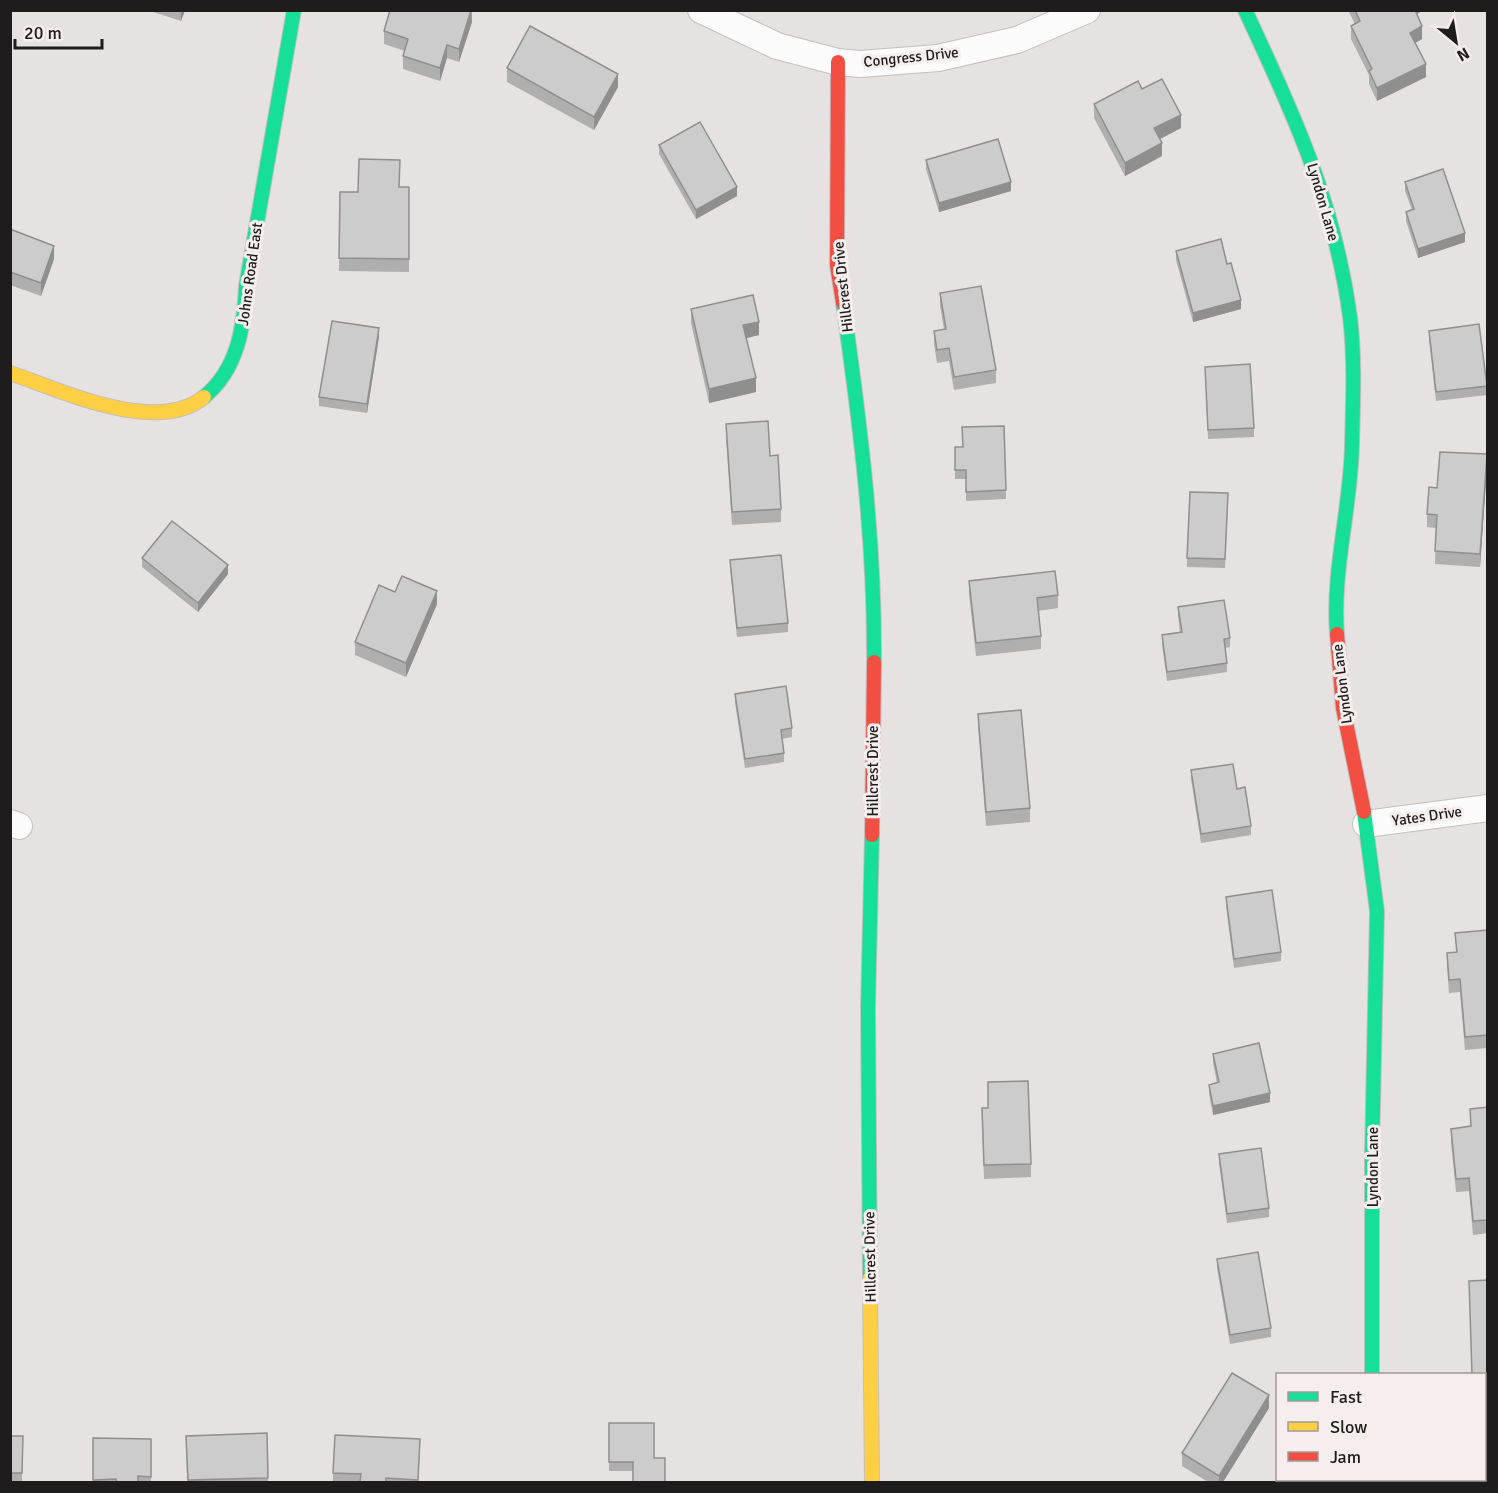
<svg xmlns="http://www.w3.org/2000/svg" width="1498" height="1493" font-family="Signika,sans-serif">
<rect width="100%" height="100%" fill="#e6e2e2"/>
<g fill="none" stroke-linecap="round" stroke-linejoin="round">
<defs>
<g id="street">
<path d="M 701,10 L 777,46 L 838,62 L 860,64 L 938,58 L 1017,40 L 1087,10"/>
<path d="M 10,823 L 19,826"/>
<path d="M 1366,824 L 1488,808"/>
<path d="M 1371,1482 L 1371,1480"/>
</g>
<g id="fast">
<path d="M 1245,10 C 1293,112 1335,204 1350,317 C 1355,359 1353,402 1352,444 C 1351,508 1332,570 1337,634"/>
<path d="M 843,303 C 860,423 875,541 874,662"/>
<path d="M 204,397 C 238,369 244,327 246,286 L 294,10"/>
<path d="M 1364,812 L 1377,911 L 1372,1153 L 1372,1374"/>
<path d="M 870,1278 L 868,1007 L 872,835"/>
</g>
<g id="slow">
<path d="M 10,373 C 60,390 157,436 204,397"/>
<path d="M 870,1278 L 872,1482"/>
</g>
<g id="jam">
<path d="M 838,62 L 837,265 L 843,303"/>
<path d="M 1337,634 L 1343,708 L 1364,812"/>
<path d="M 872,835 L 874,662"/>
</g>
</defs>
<use href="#street" stroke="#c2bfbf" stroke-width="28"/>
<use href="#fast" stroke="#c2bfbf" stroke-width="16"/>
<use href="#slow" stroke="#c2bfbf" stroke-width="16"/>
<use href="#jam" stroke="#c2bfbf" stroke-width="16"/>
<use href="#street" stroke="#fbfbfb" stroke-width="26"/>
<use href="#fast" stroke="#16e098" stroke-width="14"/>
<use href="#slow" stroke="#ffcf43" stroke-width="14"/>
<use href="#jam" stroke="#f24e42" stroke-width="14"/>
</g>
<g fill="#afafaf">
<path d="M 147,10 L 185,10 L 181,21 Z"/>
<path d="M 472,10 L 472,22 L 459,62 L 447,58 L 440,81 L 403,69 L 403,56 L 405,51 L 384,44 L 384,31 Z"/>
<path d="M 1348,10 L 1424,10 L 1417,14 L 1422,39 L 1415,43 L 1426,77 L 1377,101 L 1369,84 L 1369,75 L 1351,39 L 1351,26 L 1355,24 Z"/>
<path d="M 507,68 L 618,87 L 594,130 L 507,82 Z"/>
<path d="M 1094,104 L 1181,128 L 1160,139 L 1162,156 L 1125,176 L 1094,118 Z"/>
<path d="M 659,145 L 737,196 L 696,219 L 659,154 Z"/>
<path d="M 926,160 L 1011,191 L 939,212 L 926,169 Z"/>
<path d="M 1405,182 L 1465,242 L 1418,258 L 1406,221 L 1406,212 L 1412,210 L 1405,191 Z"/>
<path d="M 399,187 L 409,187 L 409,272 L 339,271 L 340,192 L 358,192 Z"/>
<path d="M 10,229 L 54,259 L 41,296 L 10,285 Z"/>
<path d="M 1176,251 L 1227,264 L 1241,309 L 1193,322 L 1176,260 Z"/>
<path d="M 940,293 L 996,370 L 996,383 L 954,390 L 949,361 L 937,363 L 934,344 L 934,331 L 944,329 L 940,306 Z"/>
<path d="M 691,309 L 759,335 L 746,338 L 756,392 L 709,403 L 691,323 Z"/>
<path d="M 1429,331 L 1487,386 L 1487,395 L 1436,401 L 1429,340 Z"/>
<path d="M 379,337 L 367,413 L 319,406 L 319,397 Z"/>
<path d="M 1205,367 L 1254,428 L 1254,437 L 1208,439 Z"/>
<path d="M 726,424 L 770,456 L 781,509 L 781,522 L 732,525 L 726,437 Z"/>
<path d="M 1004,426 L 1006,499 L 966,501 L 966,479 L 955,479 L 955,447 L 963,447 Z"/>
<path d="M 1487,467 L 1480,567 L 1435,564 L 1436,528 L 1427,527 L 1427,514 L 1437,488 Z"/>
<path d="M 1228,502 L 1225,568 L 1187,567 L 1187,558 Z"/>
<path d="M 142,558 L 228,574 L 198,612 L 142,567 Z"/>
<path d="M 730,560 L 788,623 L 788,632 L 737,637 L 730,569 Z"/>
<path d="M 969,581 L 1058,595 L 1058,608 L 1038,611 L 1041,636 L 1041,649 L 976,656 L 969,594 Z"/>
<path d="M 395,592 L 437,604 L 406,677 L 355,655 L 355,642 Z"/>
<path d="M 1178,607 L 1230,638 L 1230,647 L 1225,648 L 1227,663 L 1227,672 L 1167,681 L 1162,644 L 1162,635 L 1180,633 L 1178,616 Z"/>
<path d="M 735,694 L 792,728 L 792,737 L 782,739 L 784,753 L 784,762 L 745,768 L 735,703 Z"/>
<path d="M 978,714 L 1030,808 L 1030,822 L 986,826 L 978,727 Z"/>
<path d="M 1191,770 L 1237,789 L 1251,826 L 1251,835 L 1201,843 L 1191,779 Z"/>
<path d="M 1226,897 L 1281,952 L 1281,961 L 1234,968 L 1226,906 Z"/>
<path d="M 1488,930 L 1488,1048 L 1465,1050 L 1460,992 L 1449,993 L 1447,966 L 1447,953 L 1456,952 L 1455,933 Z"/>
<path d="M 1213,1054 L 1270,1102 L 1213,1115 L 1209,1094 L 1209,1085 L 1217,1083 L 1213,1063 Z"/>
<path d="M 1488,1107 L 1488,1233 L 1473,1235 L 1469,1191 L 1456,1192 L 1451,1142 L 1451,1129 L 1470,1127 L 1470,1109 Z"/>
<path d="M 982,1121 L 1031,1164 L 1031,1177 L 984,1179 Z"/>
<path d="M 1219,1154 L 1269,1208 L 1269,1217 L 1227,1223 L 1219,1163 Z"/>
<path d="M 1217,1259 L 1271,1328 L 1271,1337 L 1230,1344 L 1217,1268 Z"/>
<path d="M 1488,1280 L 1488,1389 L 1485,1389 L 1485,1374 Z"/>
<path d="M 1269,1408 L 1223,1482 L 1208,1482 L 1182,1466 L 1182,1453 Z"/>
<path d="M 609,1423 L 654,1458 L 633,1471 L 609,1471 Z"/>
<path d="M 267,1433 L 268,1482 L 187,1482 L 186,1436 Z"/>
<path d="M 10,1436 L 23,1436 L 22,1482 L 10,1482 Z"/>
<path d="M 93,1438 L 151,1439 L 151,1482 L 93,1482 Z"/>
<path d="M 420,1448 L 418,1482 L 333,1482 L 333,1473 Z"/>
<path d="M 1463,1479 L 1485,1479 L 1488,1482 L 1464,1482 Z"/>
</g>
<g fill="#8f8f8f">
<path d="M 181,10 L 185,10 L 181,21 Z"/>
<path d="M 471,10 L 472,22 L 459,62 L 459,49 Z"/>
<path d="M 1411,10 L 1424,10 L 1411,17 Z"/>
<path d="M 1422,26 L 1422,39 L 1410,46 L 1410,33 Z"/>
<path d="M 447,45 L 447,58 L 440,81 L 440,68 Z"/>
<path d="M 1426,64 L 1426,77 L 1377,101 L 1377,88 Z"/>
<path d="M 618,74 L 618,87 L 594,130 L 594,117 Z"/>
<path d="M 1181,115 L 1181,128 L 1154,142 L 1154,128 Z"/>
<path d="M 1162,143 L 1162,156 L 1125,176 L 1125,163 Z"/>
<path d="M 1011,182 L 1011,191 L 939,212 L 939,203 Z"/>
<path d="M 737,187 L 737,196 L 696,219 L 696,210 Z"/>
<path d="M 1465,233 L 1465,242 L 1418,258 L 1418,249 Z"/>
<path d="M 54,246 L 54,259 L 41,296 L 41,283 Z"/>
<path d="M 1241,300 L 1241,309 L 1193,322 L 1193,313 Z"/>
<path d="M 759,322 L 759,335 L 743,339 L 743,325 Z"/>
<path d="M 379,328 L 379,337 L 367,413 L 367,404 Z"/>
<path d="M 756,378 L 756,392 L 709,403 L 709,389 Z"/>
<path d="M 1487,454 L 1487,467 L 1480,567 L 1480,554 Z"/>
<path d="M 228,565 L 228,574 L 198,612 L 198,603 Z"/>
<path d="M 437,591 L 437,604 L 406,677 L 406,663 Z"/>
<path d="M 1270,1093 L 1270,1102 L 1213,1115 L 1213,1106 Z"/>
<path d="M 1269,1395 L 1269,1408 L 1223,1482 L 1219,1482 L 1219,1476 Z"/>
</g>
<g fill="#ccc" stroke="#8f8f8f" stroke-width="1.5">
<path d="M 390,10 L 471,10 L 459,49 L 447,45 L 440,68 L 403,56 L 408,39 L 384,31 Z"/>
<path d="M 1355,10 L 1415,10 L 1422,26 L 1410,33 L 1426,64 L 1377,88 L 1369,71 L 1372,69 L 1351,26 L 1360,21 Z"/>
<path d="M 530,26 L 618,74 L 594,117 L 507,68 Z"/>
<path d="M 1162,79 L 1181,115 L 1154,128 L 1162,143 L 1125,163 L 1094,104 L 1138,81 L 1142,89 Z"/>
<path d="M 700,122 L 737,187 L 696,210 L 659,145 Z"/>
<path d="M 998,139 L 1011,182 L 939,203 L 926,160 Z"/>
<path d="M 359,159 L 400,160 L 399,187 L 409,187 L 409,259 L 339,258 L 340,192 L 358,192 Z"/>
<path d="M 1443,169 L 1465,233 L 1418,249 L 1406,212 L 1414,209 L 1405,182 Z"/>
<path d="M 10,229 L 54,246 L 41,283 L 10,272 Z"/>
<path d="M 1221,239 L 1227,264 L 1231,263 L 1241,300 L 1193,313 L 1176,251 Z"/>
<path d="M 981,286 L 996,370 L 954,377 L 949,348 L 937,350 L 934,331 L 946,329 L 940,293 Z"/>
<path d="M 753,295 L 759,322 L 743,325 L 756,378 L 709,389 L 691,309 Z"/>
<path d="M 332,321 L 379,328 L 367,404 L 319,397 Z"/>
<path d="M 1479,324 L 1487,386 L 1436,392 L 1429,331 Z"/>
<path d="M 1250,364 L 1254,428 L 1208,430 L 1205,367 Z"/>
<path d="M 768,421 L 770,456 L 778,455 L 781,509 L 732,512 L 726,424 Z"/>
<path d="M 1004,426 L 1006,490 L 966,492 L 966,470 L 955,470 L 955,447 L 963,447 L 962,427 Z"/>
<path d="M 1440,452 L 1487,454 L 1480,554 L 1435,551 L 1437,515 L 1427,514 L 1429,487 L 1437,488 Z"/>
<path d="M 1190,492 L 1228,493 L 1225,559 L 1187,558 Z"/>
<path d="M 172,521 L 228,565 L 198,603 L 142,558 Z"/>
<path d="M 781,555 L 788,623 L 737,628 L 730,560 Z"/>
<path d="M 1055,571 L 1058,595 L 1037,598 L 1041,636 L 976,643 L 969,581 Z"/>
<path d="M 402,576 L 437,591 L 406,663 L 355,642 L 379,585 L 395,592 Z"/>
<path d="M 1224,600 L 1230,638 L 1224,639 L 1227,663 L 1167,672 L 1162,635 L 1182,632 L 1178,607 Z"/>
<path d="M 786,686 L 792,728 L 781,730 L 784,753 L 745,759 L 735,694 Z"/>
<path d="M 1021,710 L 1030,808 L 986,812 L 978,714 Z"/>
<path d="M 1233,764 L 1237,789 L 1245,787 L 1251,826 L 1201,834 L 1191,770 Z"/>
<path d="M 1272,890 L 1281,952 L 1234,959 L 1226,897 Z"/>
<path d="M 1488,930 L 1488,1035 L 1465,1037 L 1460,979 L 1449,980 L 1447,953 L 1457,952 L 1455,933 Z"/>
<path d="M 1259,1043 L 1270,1093 L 1213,1106 L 1209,1085 L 1219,1082 L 1213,1054 Z"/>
<path d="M 1028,1081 L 1031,1164 L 984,1165 L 982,1108 L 988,1108 L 988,1082 Z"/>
<path d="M 1488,1107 L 1488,1220 L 1473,1221 L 1469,1178 L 1456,1179 L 1451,1129 L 1471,1126 L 1470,1109 Z"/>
<path d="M 1261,1148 L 1269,1208 L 1227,1214 L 1219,1154 Z"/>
<path d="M 1258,1252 L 1271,1328 L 1230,1335 L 1217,1259 Z"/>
<path d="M 1488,1280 L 1488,1376 L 1485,1376 L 1485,1374 L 1472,1374 L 1469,1281 Z"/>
<path d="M 1232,1373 L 1269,1395 L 1219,1476 L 1182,1453 Z"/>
<path d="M 609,1423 L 654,1423 L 654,1458 L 665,1458 L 665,1482 L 633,1482 L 633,1462 L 609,1462 Z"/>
<path d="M 1488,1431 L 1488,1482 L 1469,1482 L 1468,1479 L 1485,1479 L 1485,1432 Z"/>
<path d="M 267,1433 L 268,1478 L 188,1480 L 186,1436 Z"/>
<path d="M 335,1435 L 420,1439 L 418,1480 L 386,1478 L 386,1482 L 360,1482 L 361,1474 L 333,1473 Z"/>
<path d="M 10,1436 L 23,1436 L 22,1473 L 10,1473 Z"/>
<path d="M 93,1438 L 151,1439 L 151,1477 L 138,1476 L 138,1482 L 117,1482 L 116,1479 L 93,1480 Z"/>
</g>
<g text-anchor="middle" stroke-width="6" stroke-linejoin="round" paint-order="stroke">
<g font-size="15" fill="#1e1c1c" stroke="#f5eeed">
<text transform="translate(911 57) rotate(-6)" y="5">Congress Drive</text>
<text transform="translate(1323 202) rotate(74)" y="5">Lyndon Lane</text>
<text transform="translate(250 274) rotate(-82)" y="5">Johns Road East</text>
<text transform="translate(843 287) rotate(-96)" y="5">Hillcrest Drive</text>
<text transform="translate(1342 684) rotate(-97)" y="5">Lyndon Lane</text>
<text transform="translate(873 771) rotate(-90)" y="5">Hillcrest Drive</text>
<text transform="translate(1427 816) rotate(-8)" y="5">Yates Drive</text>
<text transform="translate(1373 1167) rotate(-90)" y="5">Lyndon Lane</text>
<text transform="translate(870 1257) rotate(-91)" y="5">Hillcrest Drive</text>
</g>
</g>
<rect width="1498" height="1493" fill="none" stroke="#1e1c1c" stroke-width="24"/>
<rect x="1276" y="1373" width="210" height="108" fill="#f5eeed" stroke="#9f9a99" stroke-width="1.5"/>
<rect x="1288" y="1392" width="30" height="9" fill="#16e098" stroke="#9f9a99" stroke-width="1.5"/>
<text x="1330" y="1403" font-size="18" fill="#1e1c1c">Fast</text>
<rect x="1288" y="1422" width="30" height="9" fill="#ffcf43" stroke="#9f9a99" stroke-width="1.5"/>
<text x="1330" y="1433" font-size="18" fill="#1e1c1c">Slow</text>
<rect x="1288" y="1452" width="30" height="9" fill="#f24e42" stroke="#9f9a99" stroke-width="1.5"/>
<text x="1330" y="1463" font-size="18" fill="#1e1c1c">Jam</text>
<g transform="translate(1456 42) rotate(150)" stroke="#f5eeed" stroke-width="4.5" paint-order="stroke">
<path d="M0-4.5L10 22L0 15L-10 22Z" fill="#1e1c1c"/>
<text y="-9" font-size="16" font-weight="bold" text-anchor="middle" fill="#1e1c1c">N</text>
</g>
<path d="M15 39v9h87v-9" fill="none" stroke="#1e1c1c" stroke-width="3"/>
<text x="24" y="39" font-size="18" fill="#1e1c1c" stroke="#f5eeed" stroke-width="4.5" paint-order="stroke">20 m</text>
</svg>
